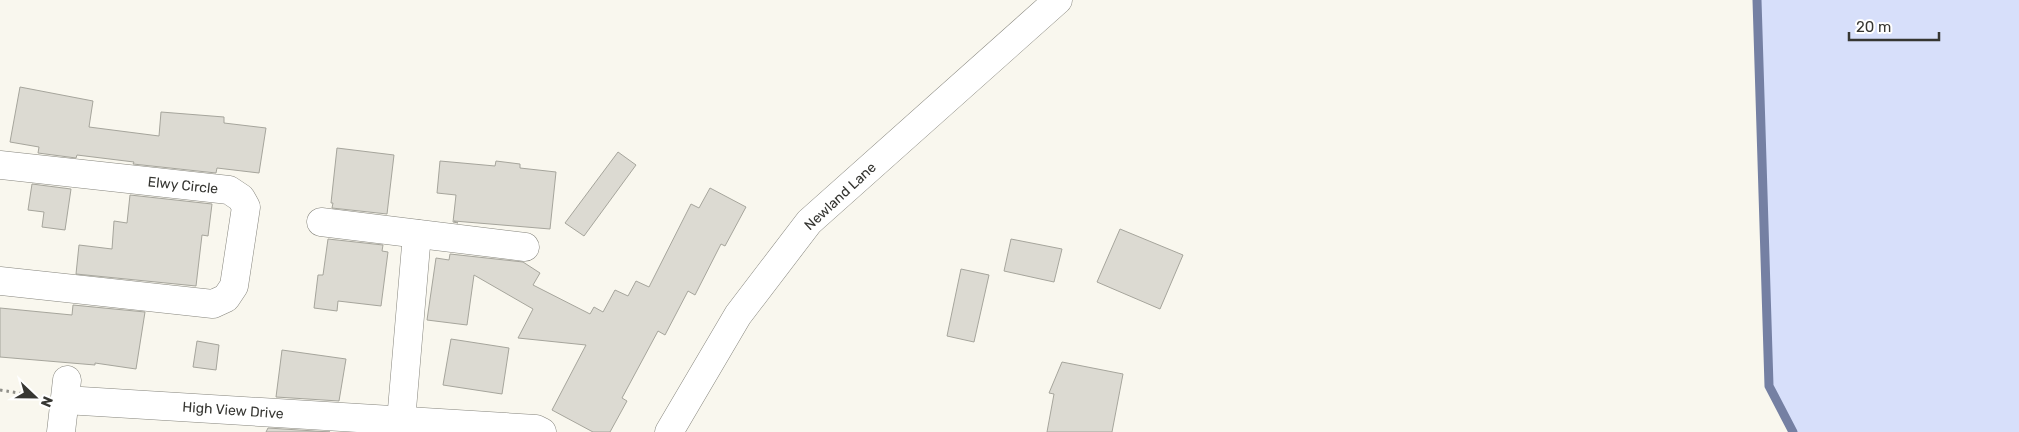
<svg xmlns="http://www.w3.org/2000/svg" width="2019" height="432" font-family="Rubik,sans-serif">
<rect width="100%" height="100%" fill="#f9f7ee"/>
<path fill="#d7dffa" d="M 1757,0 L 2019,0 L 2019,432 L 1793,432 L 1769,386 Z"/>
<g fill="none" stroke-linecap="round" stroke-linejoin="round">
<path stroke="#7580a3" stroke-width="9" d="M 1757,0 L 1769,386 L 1793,432"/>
</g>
<g fill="#dcdad2" stroke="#a6a59c">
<path d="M 20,87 L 93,101 L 89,127 L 159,136 L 161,112 L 224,117 L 224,123 L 266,128 L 259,173 L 217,168 L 216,173 L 133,164 L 134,162 L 77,155 L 76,158 L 38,153 L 39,147 L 10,142 Z"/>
<path d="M 337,148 L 394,155 L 387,214 L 332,208 L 333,203 L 331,203 Z"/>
<path d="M 618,152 L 636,165 L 584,236 L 565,223 Z"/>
<path d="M 440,161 L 495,166 L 496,161 L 520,164 L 520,168 L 556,172 L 550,229 L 454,221 L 458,223 L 453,222 L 456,195 L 437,193 Z"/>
<path d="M 32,184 L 71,189 L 65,230 L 42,227 L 44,212 L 28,210 Z"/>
<path d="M 710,188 L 746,207 L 725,246 L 721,244 L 695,295 L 688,291 L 665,335 L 658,331 L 622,398 L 627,401 L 610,432 L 593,432 L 552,410 L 586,345 L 518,338 L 533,309 L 474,275 L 467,325 L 427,320 L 436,258 L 449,260 L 450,254 L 523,262 L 540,273 L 533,285 L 590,314 L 594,307 L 603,312 L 615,290 L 628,296 L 636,281 L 649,287 L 691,204 L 699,208 Z"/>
<path d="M 130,195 L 212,204 L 208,236 L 202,235 L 196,286 L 76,274 L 79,245 L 112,249 L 114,221 L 127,223 Z"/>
<path d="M 1120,229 L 1183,255 L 1160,309 L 1097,282 Z"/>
<path d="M 328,239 L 383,245 L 382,251 L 388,252 L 381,306 L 338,301 L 337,311 L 314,308 L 318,275 L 323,275 Z"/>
<path d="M 1011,239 L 1062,249 L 1054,282 L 1004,271 Z"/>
<path d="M 961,269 L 989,275 L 974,342 L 947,336 Z"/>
<path d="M 73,305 L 145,312 L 136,369 L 95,363 L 95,365 L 0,357 L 0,308 L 72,315 Z"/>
<path d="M 451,339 L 509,348 L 502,394 L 443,385 Z"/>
<path d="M 197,341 L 219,345 L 216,370 L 193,367 Z"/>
<path d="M 282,350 L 346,359 L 339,401 L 276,397 Z"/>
<path d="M 1062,362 L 1123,374 L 1112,432 L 1047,432 L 1054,394 L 1049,393 Z"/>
<path d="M 268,428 L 330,432 L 266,432 Z"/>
</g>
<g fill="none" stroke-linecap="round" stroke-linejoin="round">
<defs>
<g id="minor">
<path d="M 0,165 L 229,190 L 241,198 L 246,207 L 234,286 L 226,298 L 213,304 L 0,281"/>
<path d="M 321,222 L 525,247"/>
<path d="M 65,400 L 536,429 L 542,432"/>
<path d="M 401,421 L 417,234"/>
<path d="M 61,432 L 67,380"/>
<path d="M 669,432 L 738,315 L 809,222 L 1058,0"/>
</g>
</defs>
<use href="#minor" stroke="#86857d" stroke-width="29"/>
<path stroke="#8f8e88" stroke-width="3" stroke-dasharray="2.5 4" stroke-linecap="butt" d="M 0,390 L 37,396"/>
<use href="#minor" stroke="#fff" stroke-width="28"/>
</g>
<g text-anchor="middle" stroke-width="4.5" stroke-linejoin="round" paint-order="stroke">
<g font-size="14" fill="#363632" stroke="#fff">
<text transform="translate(183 185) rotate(6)" y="5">Elwy Circle</text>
<text transform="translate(840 196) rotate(-43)" y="5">Newland Lane</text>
<text transform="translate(233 410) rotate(4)" y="5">High View Drive</text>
</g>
</g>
<g transform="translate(35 397) rotate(112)" stroke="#ffffff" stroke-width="4" paint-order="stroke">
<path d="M0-4L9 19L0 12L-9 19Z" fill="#363632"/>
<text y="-8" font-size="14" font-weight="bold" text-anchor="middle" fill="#363632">N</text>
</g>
<path d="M1849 32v8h90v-8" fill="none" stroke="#363632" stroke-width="2.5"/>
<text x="1856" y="32" font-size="15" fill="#363632" stroke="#ffffff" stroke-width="4" paint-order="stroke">20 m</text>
</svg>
